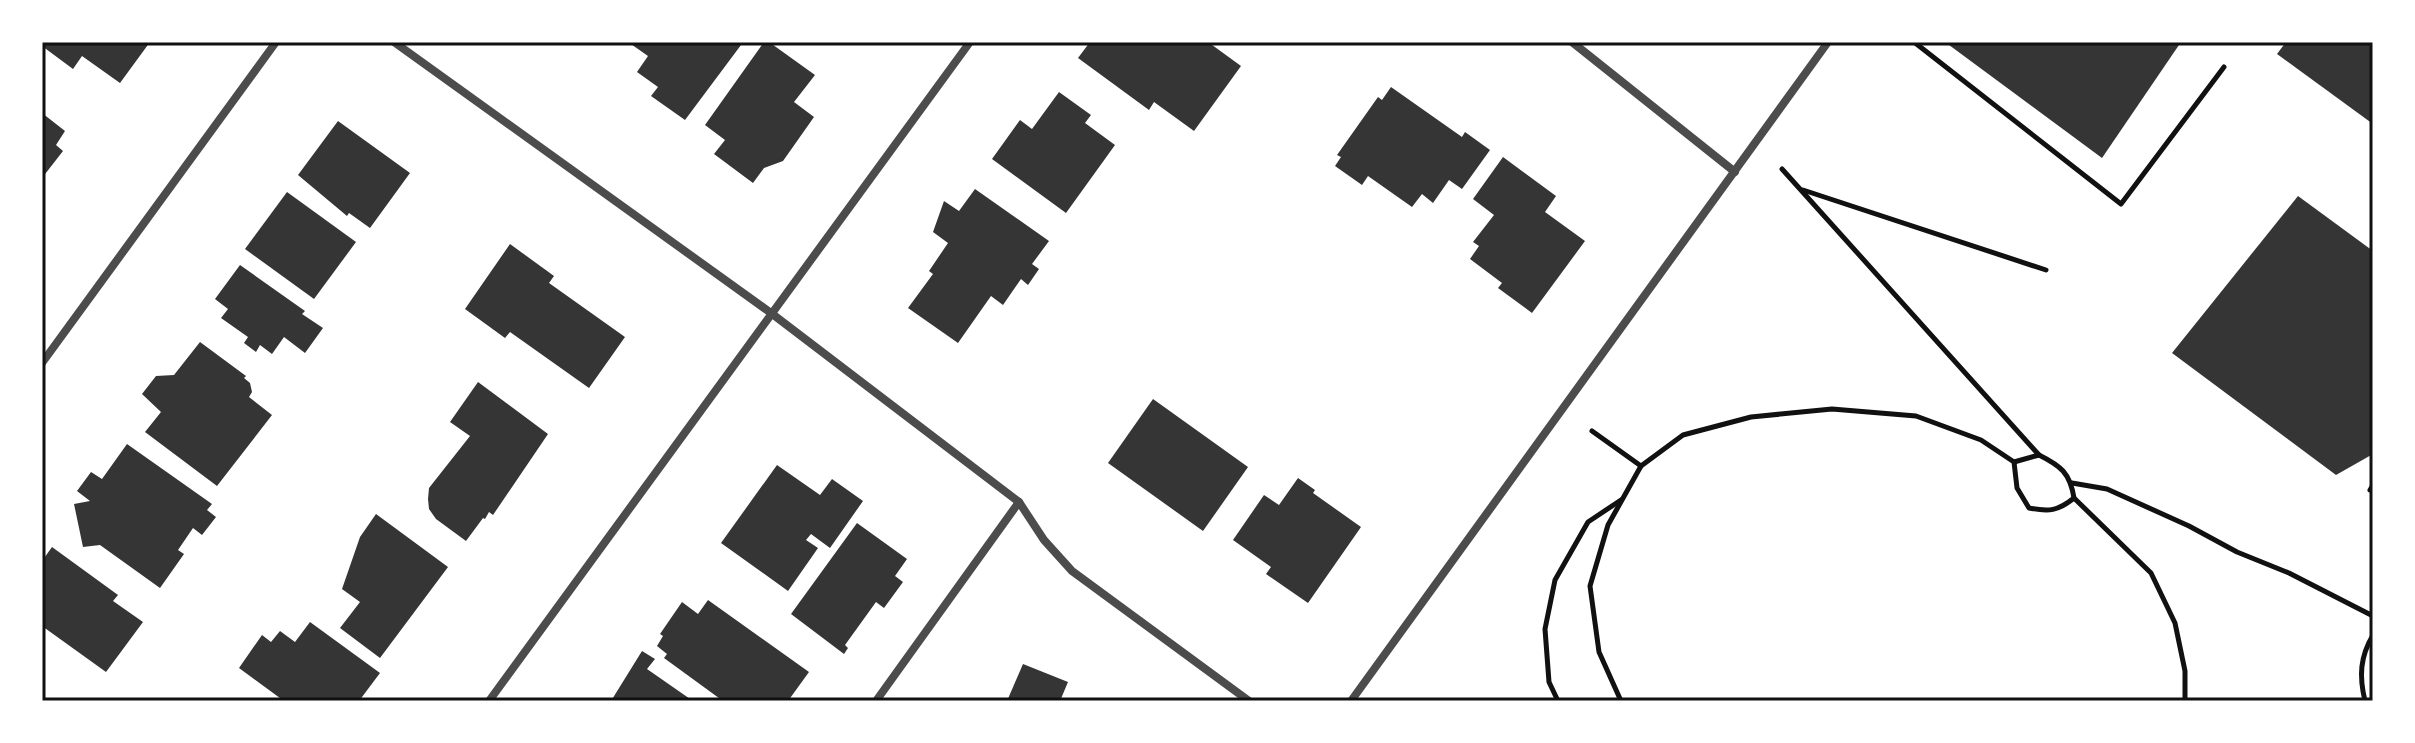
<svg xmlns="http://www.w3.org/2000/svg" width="2415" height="743" font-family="'Libre Baskerville',serif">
<rect width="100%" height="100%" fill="#fff"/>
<g fill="#353535">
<path d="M 42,42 L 150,42 L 120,83 L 82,56 L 73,69 L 42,46 Z"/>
<path d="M 628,42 L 737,42 L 741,45 L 685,120 L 651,96 L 658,87 L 637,72 L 648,56 Z"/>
<path d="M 764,42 L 769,42 L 815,75 L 794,102 L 814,117 L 783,161 L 764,168 L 753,183 L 714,154 L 725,140 L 705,125 Z"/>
<path d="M 1090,42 L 1208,42 L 1241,66 L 1194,131 L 1154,102 L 1149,110 L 1078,58 Z"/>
<path d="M 1945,42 L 2181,42 L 2102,158 Z"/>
<path d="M 2286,42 L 2373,42 L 2373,124 L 2277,54 Z"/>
<path d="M 1391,87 L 1462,137 L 1465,132 L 1490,150 L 1462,189 L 1449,180 L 1433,203 L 1422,194 L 1412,207 L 1368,176 L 1362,185 L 1335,166 L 1341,157 L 1337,155 L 1378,97 L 1382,100 Z"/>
<path d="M 1059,92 L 1091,115 L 1085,123 L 1115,145 L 1066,213 L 992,159 L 1020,120 L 1032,129 Z"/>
<path d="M 42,113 L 65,131 L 56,145 L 63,151 L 42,178 Z"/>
<path d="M 338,121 L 410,173 L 370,228 L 349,213 L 347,216 L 298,175 Z"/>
<path d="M 1503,157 L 1556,196 L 1545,212 L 1585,241 L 1532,313 L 1498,288 L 1502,283 L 1470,259 L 1479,246 L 1473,242 L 1494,215 L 1473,199 Z"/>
<path d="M 975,189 L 1049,241 L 1032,264 L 1039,269 L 1028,285 L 1021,279 L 1003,305 L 991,296 L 958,343 L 908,308 L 933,274 L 929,271 L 948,243 L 933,232 L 944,201 L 959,211 Z"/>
<path d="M 287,192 L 356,242 L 314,299 L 245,249 Z"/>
<path d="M 2298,196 L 2373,251 L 2373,454 L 2336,475 L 2172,353 Z"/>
<path d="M 510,244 L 554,276 L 549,283 L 625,337 L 589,388 L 510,332 L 505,338 L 465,309 Z"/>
<path d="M 240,265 L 305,311 L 302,314 L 323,328 L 305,353 L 284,337 L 272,354 L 260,345 L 256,352 L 244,343 L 248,337 L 221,318 L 228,309 L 215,299 Z"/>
<path d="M 200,342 L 246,376 L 244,378 L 250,383 L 252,392 L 249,397 L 272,415 L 217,486 L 145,432 L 161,412 L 142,394 L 156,376 L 174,375 Z"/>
<path d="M 478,382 L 548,434 L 493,515 L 489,512 L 485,519 L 483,518 L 466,541 L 436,519 L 429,509 L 428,499 L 429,488 L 470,436 L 450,422 Z"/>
<path d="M 1153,399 L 1248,467 L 1203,531 L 1108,463 Z"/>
<path d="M 127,444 L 212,504 L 207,510 L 216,517 L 202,535 L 193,528 L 178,550 L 184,554 L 160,588 L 100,545 L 83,547 L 74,504 L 90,501 L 77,491 L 91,472 L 102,479 Z"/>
<path d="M 777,465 L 820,495 L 832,479 L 863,501 L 830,548 L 811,534 L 806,540 L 818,548 L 788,591 L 721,543 Z"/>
<path d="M 1298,478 L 1315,490 L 1313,493 L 1361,527 L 1308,603 L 1266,574 L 1271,567 L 1233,540 L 1264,495 L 1279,505 Z"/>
<path d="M 376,514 L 448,567 L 380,658 L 340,628 L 360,602 L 342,589 L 360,537 Z"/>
<path d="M 857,523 L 907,559 L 895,576 L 903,582 L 884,608 L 876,602 L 845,645 L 848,648 L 844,654 L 791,614 Z"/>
<path d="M 52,547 L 118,595 L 113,601 L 143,622 L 106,672 L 42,626 L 42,561 Z"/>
<path d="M 708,600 L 809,672 L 788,701 L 723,701 L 664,658 L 667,654 L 657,646 L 663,636 L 660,634 L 682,602 L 698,614 Z"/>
<path d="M 310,622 L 380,673 L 359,701 L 284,701 L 239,668 L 262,635 L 271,642 L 280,631 L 295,642 Z"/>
<path d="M 642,651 L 655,659 L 647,669 L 693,701 L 611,701 Z"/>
<path d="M 1023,664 L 1068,682 L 1060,701 L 1007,701 Z"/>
</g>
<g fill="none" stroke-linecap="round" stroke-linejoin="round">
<g stroke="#111" stroke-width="5">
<path d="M 1914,42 L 2121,204 L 2224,67"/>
<path d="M 1782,169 L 2039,455"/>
<path d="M 1803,190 L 2046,270"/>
<path d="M 1592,431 L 1641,466"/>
<path d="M 2014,462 L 2039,455 C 2061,466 2070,473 2074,498"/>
<path d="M 2072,483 L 2107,489 L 2189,526 L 2237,552 L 2289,573 L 2373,616"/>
<path d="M 2370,490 L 2373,485"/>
<path d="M 1558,701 L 1549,682 L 1545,629 L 1555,580 L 1588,522 L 1621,500"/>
<path d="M 1621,701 L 1599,652 L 1590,586 L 1608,525 L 1641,466 L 1683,435 L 1751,417 L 1832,409 L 1916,416 L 1981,440 L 2014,462 L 2017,488 L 2029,508 C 2049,512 2058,511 2074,498 L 2151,573 L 2175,623 L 2185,671 L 2185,701"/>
<path d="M 2365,701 C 2359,676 2360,657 2373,635"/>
</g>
<g stroke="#4c4c4c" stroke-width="8">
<path d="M 394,42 L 771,313 L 1019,502 L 1044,540 L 1072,571 L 1249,701"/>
<path d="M 1572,42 L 1735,172"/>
<path d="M 42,363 L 276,42"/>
<path d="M 489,701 L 970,42"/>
<path d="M 876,701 L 1019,502"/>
<path d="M 1351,701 L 1828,42"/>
</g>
</g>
<rect width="2415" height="743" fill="none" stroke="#ffffff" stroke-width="88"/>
<rect x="44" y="44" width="2327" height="655" fill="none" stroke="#111" stroke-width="3"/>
</svg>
